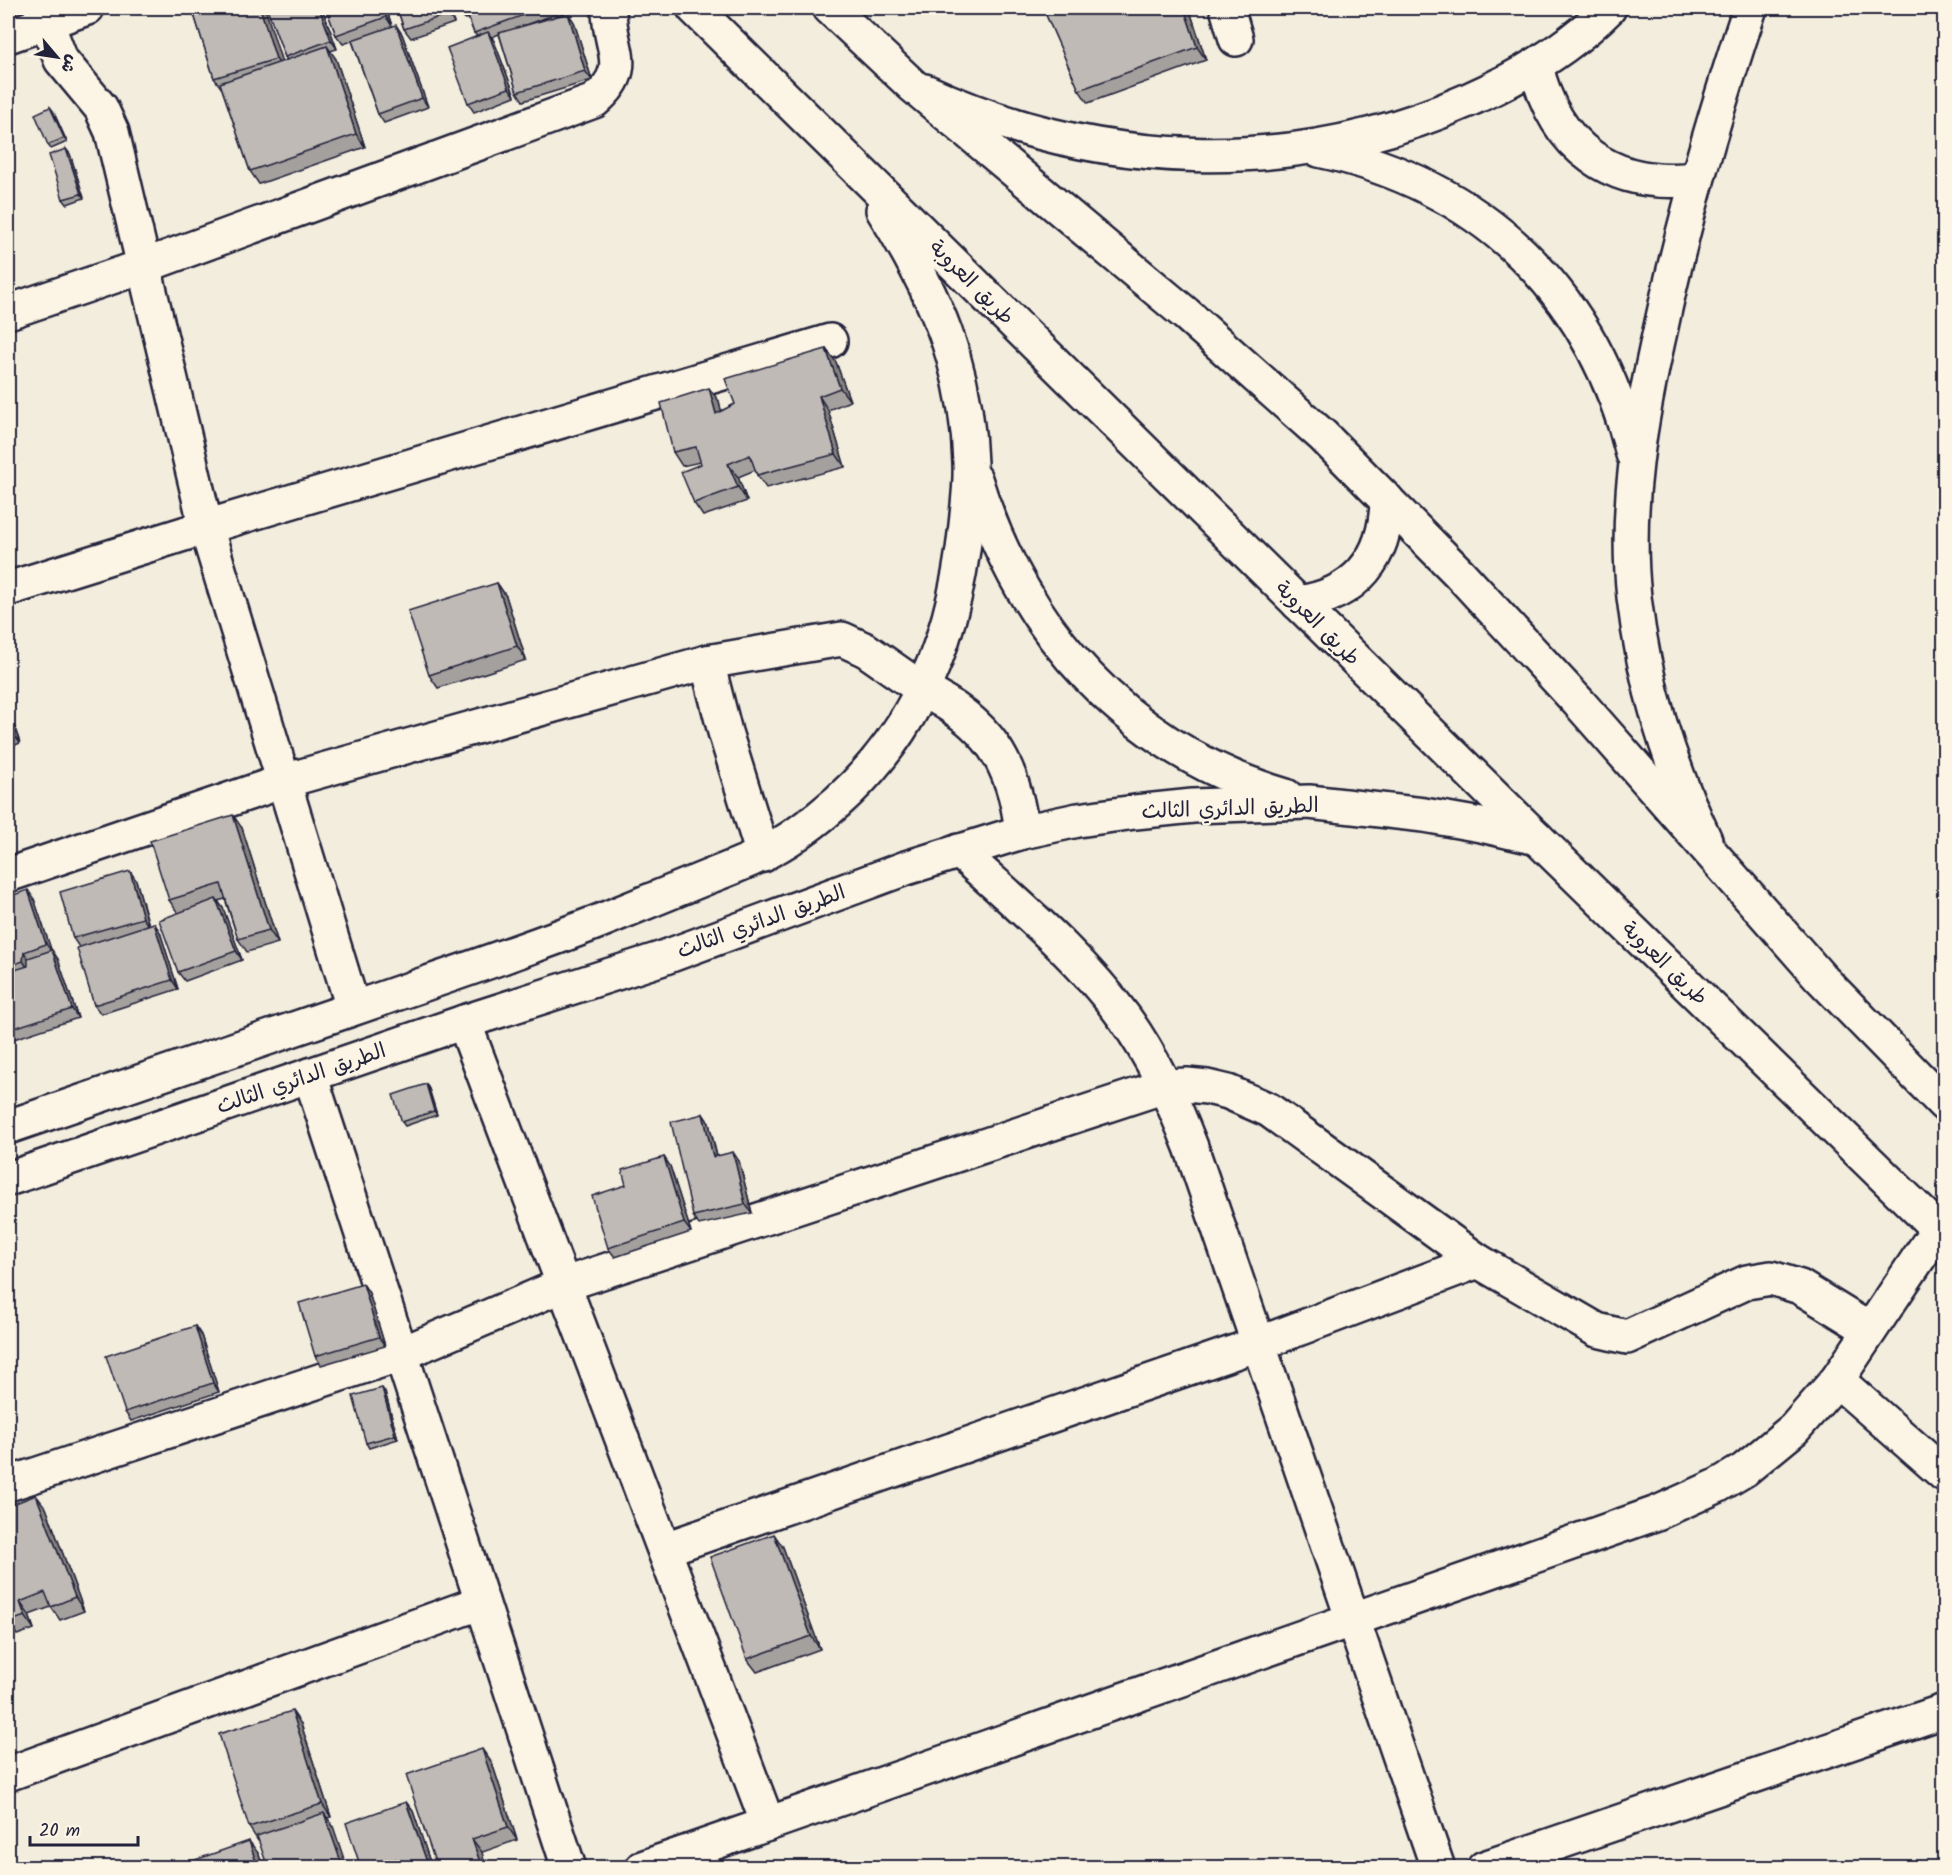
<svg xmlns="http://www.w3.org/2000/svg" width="1952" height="1875" font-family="Kalam,'Playpen Sans Arabic',sans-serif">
<rect width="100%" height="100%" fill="#f3edde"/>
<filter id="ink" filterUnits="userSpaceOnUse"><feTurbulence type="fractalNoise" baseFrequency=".0167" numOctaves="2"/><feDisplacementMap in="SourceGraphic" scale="12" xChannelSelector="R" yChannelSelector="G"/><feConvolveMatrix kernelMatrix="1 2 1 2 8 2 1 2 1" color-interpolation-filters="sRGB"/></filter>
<g filter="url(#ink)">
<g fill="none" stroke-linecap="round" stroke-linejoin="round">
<defs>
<g id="minor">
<path d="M 41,8 L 61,60 L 101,108 L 112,132 L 206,527 L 353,1008"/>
<path d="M 1227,8 L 1236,39"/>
<path d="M 8,36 L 87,8"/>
<path d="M 8,312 L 144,266 L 594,101 C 635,67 608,49 609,8"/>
<path d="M 8,589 L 206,527 L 830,341"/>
<path d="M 707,662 L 725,732 L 763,855"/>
<path d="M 959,851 C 1015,903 1079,955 1124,1017 C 1153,1057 1173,1101 1191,1147 L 1438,1868"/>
<path d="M 8,875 L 284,781 L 707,662 L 842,639 L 866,650 L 923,690"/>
<path d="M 464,1022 L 768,1824"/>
<path d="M 310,1075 L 569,1868"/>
<path d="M 1837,1380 L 1944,1474"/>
<path d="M 8,1484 L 401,1354 L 565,1284 L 1165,1086 L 1187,1085 L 1207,1087 L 1228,1092 L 1269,1110 L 1478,1261 L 1597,1330 L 1627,1337 L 1747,1282 L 1771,1278 L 1800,1287 L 1870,1330"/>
<path d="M 665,1549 L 1258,1344 L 1478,1261"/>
<path d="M 8,1774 L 482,1602"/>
<path d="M 642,1868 L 1657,1513 L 1717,1486 L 1744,1470 L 1794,1429 L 1837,1380 L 1938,1229"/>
<path d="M 1484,1868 L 1944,1711"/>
</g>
<g id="major">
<path d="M 1536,66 C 1555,148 1612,189 1696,179"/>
<path d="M 925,91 C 1097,170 1292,178 1466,101 C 1519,78 1568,49 1609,8"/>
<path d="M 1319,150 C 1483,185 1593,292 1633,454"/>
<path d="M 1705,840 C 1668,761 1644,684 1634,597 C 1624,506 1641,415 1661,327 C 1684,218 1715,113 1750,8"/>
</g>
<g id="highway">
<path d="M 694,8 L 1537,838 L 1944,1235"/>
<path d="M 830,8 L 912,85 L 1186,314 L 1323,436 L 1459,573 L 1581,705 L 1820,977 L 1944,1104"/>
<path d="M 975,479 C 1022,632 1129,750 1286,796"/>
<path d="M 1298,603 C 1356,595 1386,558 1387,500"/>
<path d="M 923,690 C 987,722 1014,761 1022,832"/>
<path d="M 8,1127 C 122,1087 237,1048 352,1009 C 435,980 518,953 600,921 C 636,906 672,892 708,877 C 739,865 770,853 798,833 C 906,758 953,653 966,525 C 968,504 971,483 970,463 C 969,427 963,390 953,356 C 938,305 911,255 883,210"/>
<path d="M 8,1179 L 464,1022 L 660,959 L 906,868 L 1022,832 L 1078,820 L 1135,812 L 1193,806 L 1309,802 L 1424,815 L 1481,825 L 1537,838"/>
</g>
</defs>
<use href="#minor" stroke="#22223b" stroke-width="38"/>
<use href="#major" stroke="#22223b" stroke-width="38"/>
<use href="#highway" stroke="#22223b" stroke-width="38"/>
<use href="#minor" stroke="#fcf5e5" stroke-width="33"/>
<use href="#major" stroke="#fcf5e5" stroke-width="33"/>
<use href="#highway" stroke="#fcf5e5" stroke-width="33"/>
</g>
<g fill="#a4a09d" stroke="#22223b" stroke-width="1.5">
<path d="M 192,8 L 282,62 L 287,60 L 285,57 L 267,8 L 322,8 L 337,49 L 330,51 L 336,59 L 365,147 L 259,184 L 250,171 L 222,89 L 214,78 Z"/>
<path d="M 326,8 L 386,8 L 392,26 L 402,34 L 428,107 L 384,123 L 378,114 L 352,41 L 343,44 L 336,35 Z"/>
<path d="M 397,8 L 448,8 L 454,23 L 411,38 L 404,29 Z"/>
<path d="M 458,8 L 557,8 L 559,13 L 522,26 L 568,13 L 574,22 L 592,80 L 523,101 L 517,92 L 499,34 L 492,37 L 494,41 L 515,96 L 474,112 L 468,103 L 477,36 L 474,33 L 468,18 L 465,19 Z"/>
<path d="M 1043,8 L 1189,8 L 1206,60 L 1088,103 L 1079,90 Z"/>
<path d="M 50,107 L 53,111 L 67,142 L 51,149 L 48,145 Z"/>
<path d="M 66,149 L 70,154 L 84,198 L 67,204 L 63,199 Z"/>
<path d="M 826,349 L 836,362 L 850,401 L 828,410 L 845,467 L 766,488 L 757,475 L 755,470 L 738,477 L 747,501 L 703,516 L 694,503 L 701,464 L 700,462 L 682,466 L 673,452 L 719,401 L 721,411 L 735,404 Z"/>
<path d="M 497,583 L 506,596 L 526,660 L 438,688 L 429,675 Z"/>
<path d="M 8,708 L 20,743 L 8,748 Z"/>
<path d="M 242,828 L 278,943 L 247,952 L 238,939 L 225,899 L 218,901 L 223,908 L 242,960 L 185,981 L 178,972 L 178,913 L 169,900 Z"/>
<path d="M 136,880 L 149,925 L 154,923 L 160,932 L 178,989 L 101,1014 L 94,1005 L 79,947 L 73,938 Z"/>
<path d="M 8,897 L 34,899 L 51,950 L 58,959 L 78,1018 L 8,1041 Z"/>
<path d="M 426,1084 L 429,1089 L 437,1115 L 405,1126 L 402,1122 Z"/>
<path d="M 703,1114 L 709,1123 L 717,1156 L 739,1161 L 752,1213 L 699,1225 L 693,1216 Z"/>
<path d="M 664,1157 L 670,1166 L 691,1232 L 615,1257 L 608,1248 L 626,1185 Z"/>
<path d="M 363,1284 L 369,1293 L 385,1346 L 321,1365 L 315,1356 Z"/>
<path d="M 195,1326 L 201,1335 L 219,1392 L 131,1421 L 125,1412 Z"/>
<path d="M 385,1392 L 398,1439 L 369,1448 L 366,1443 Z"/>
<path d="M 46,1508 L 84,1611 L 60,1620 L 51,1607 L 29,1615 L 34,1629 L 17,1635 L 8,1622 Z"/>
<path d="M 783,1547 L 820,1649 L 757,1672 L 747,1659 Z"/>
<path d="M 301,1724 L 331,1817 L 327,1818 L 333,1826 L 258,1841 L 249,1827 Z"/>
<path d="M 492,1763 L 517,1840 L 437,1868 Z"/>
<path d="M 406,1802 L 413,1811 L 432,1868 L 361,1868 Z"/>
</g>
<g fill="#86827f" stroke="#22223b" stroke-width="1.5">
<path d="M 260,8 L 265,8 L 285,72 L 276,59 Z"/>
<path d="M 319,8 L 322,8 L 337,49 L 331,40 Z"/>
<path d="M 383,8 L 386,8 L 392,26 L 386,17 Z"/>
<path d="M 445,8 L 448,8 L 454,23 L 448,14 Z"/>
<path d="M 1184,8 L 1189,8 L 1206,60 L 1197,47 Z"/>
<path d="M 568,13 L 574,22 L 592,80 L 585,71 Z"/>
<path d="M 396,25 L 402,34 L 428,107 L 422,98 Z"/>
<path d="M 488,32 L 494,41 L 515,96 L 509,88 Z"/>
<path d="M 327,46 L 336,59 L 365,147 L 356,134 Z"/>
<path d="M 50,107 L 53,111 L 67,142 L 64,138 Z"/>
<path d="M 66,149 L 70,154 L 84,198 L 81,194 Z"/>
<path d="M 826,349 L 836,362 L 850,401 L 840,388 Z"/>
<path d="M 709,388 L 719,401 L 725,427 L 716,414 Z"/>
<path d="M 819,396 L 828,410 L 845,467 L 836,454 Z"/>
<path d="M 728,464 L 738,477 L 747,501 L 738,487 Z"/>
<path d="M 497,583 L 506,596 L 526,660 L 517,646 Z"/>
<path d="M 8,708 L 20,743 L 13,734 L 8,717 Z"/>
<path d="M 233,815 L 242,828 L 278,943 L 269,930 Z"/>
<path d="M 130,871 L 136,880 L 149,927 L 143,918 Z"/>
<path d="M 28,890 L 34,899 L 52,952 L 46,944 Z"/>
<path d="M 216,899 L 223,908 L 242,960 L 236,951 Z"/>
<path d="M 154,923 L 160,932 L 178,989 L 172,980 Z"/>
<path d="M 52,950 L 58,959 L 78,1018 L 72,1009 Z"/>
<path d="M 24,952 L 30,961 L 29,970 L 23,961 Z"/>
<path d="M 426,1084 L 429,1089 L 437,1115 L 434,1111 Z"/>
<path d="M 703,1114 L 709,1123 L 719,1166 L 713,1157 Z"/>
<path d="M 733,1152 L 739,1161 L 752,1213 L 745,1204 Z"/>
<path d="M 664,1157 L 670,1166 L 691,1232 L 684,1223 Z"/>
<path d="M 363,1284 L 369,1293 L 385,1346 L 379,1337 Z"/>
<path d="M 195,1326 L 201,1335 L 219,1392 L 213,1383 Z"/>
<path d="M 382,1388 L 385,1392 L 398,1439 L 395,1435 Z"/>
<path d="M 36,1495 L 46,1508 L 84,1611 L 75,1597 Z"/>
<path d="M 774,1534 L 783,1547 L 820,1649 L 811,1636 Z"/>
<path d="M 20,1602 L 29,1615 L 34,1629 L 25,1616 Z"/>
<path d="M 292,1711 L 301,1724 L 331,1817 L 322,1804 Z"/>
<path d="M 482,1749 L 492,1763 L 517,1840 L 508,1827 Z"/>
<path d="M 406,1802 L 413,1811 L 432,1868 L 429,1868 Z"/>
<path d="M 324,1813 L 333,1826 L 347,1868 L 343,1868 Z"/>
<path d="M 472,1839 L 482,1852 L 486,1868 L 482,1868 Z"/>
<path d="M 249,1841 L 259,1854 L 263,1868 L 258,1868 Z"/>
</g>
<g fill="#bfbab6" stroke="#22223b" stroke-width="1.5">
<path d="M 192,8 L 260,8 L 276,59 L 214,78 Z"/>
<path d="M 267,8 L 319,8 L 331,40 L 285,57 Z"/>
<path d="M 326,8 L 383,8 L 386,17 L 336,35 Z"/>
<path d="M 397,8 L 445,8 L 448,14 L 404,29 Z"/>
<path d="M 458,8 L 543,8 L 474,33 L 465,8 L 459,10 Z"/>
<path d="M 1043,8 L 1184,8 L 1197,47 L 1079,90 Z"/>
<path d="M 568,13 L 585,71 L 517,92 L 499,33 Z"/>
<path d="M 396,25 L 422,98 L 378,114 L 352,40 Z"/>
<path d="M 488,32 L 509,88 L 468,103 L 447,48 Z"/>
<path d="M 327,46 L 356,134 L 250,171 L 220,83 Z"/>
<path d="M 50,107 L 64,138 L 48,145 L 35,114 Z"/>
<path d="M 66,149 L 81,194 L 63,199 L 49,155 Z"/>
<path d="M 826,349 L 840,388 L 819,396 L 836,454 L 757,475 L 750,455 L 728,464 L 738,487 L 694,503 L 681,472 L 701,464 L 696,447 L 673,452 L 661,403 L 709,388 L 716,414 L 735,404 L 725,379 Z"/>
<path d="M 497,583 L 517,646 L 429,675 L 408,611 Z"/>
<path d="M 8,717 L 13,734 L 8,737 Z"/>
<path d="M 233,815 L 269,930 L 238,939 L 221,884 L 169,900 L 150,841 Z"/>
<path d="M 130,871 L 143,918 L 73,938 L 60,892 Z"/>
<path d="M 28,890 L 46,944 L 24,952 L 23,961 L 8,967 L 8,897 Z"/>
<path d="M 216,899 L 236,951 L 178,972 L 159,920 Z"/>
<path d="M 154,923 L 172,980 L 94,1005 L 77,948 Z"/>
<path d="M 52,950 L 72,1009 L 8,1030 L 8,972 L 28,966 L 28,958 Z"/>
<path d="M 426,1084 L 434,1111 L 402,1122 L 393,1095 Z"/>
<path d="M 703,1114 L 713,1157 L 733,1152 L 745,1204 L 693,1216 L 671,1122 Z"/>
<path d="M 664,1157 L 684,1223 L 608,1248 L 592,1196 L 626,1185 L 622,1170 Z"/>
<path d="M 363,1284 L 379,1337 L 315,1356 L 299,1303 Z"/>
<path d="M 195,1326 L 213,1383 L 125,1412 L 106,1356 Z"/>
<path d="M 382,1388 L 395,1435 L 366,1443 L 353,1396 Z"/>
<path d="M 36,1495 L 75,1597 L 51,1607 L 45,1592 L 20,1602 L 25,1616 L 8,1622 L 8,1506 Z"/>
<path d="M 774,1534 L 811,1636 L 747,1659 L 710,1557 Z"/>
<path d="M 292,1711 L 322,1804 L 249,1827 L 219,1734 Z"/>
<path d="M 482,1749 L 508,1827 L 472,1839 L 482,1868 L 437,1868 L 406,1775 Z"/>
<path d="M 406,1802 L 429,1868 L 399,1868 L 396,1859 L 376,1866 L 377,1868 L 361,1868 L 346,1823 Z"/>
<path d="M 324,1813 L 343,1868 L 268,1868 L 257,1836 Z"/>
<path d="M 249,1841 L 258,1868 L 182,1868 L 181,1865 Z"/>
</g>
</g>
<g text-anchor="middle" stroke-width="4.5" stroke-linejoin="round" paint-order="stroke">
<g font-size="21" fill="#22223b" stroke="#fcf5e5">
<text transform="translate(972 282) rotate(45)" y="7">طريق العروبة</text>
<text transform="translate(1318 623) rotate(45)" y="7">طريق العروبة</text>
<text transform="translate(1230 808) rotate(-2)" y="7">الطريق الدائري الثالث</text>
<text transform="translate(761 921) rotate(-20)" y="7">الطريق الدائري الثالث</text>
<text transform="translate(1665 963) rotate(44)" y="7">طريق العروبة</text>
<text transform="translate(301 1078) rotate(-19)" y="7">الطريق الدائري الثالث</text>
</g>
</g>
<rect width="1952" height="1875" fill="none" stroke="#fcf5e5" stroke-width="30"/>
<rect x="15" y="15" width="1922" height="1845" fill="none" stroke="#22223b" stroke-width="2" filter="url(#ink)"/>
<g transform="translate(57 57) rotate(119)" stroke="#fcf5e5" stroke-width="4.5" paint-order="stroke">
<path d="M0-4.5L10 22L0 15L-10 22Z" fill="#22223b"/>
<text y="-9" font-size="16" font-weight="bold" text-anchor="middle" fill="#22223b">ش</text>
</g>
<path d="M30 1836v9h108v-9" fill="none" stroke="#22223b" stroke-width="3"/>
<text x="39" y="1836" font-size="18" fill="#22223b" stroke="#fcf5e5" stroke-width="4.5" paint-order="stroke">20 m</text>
</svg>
